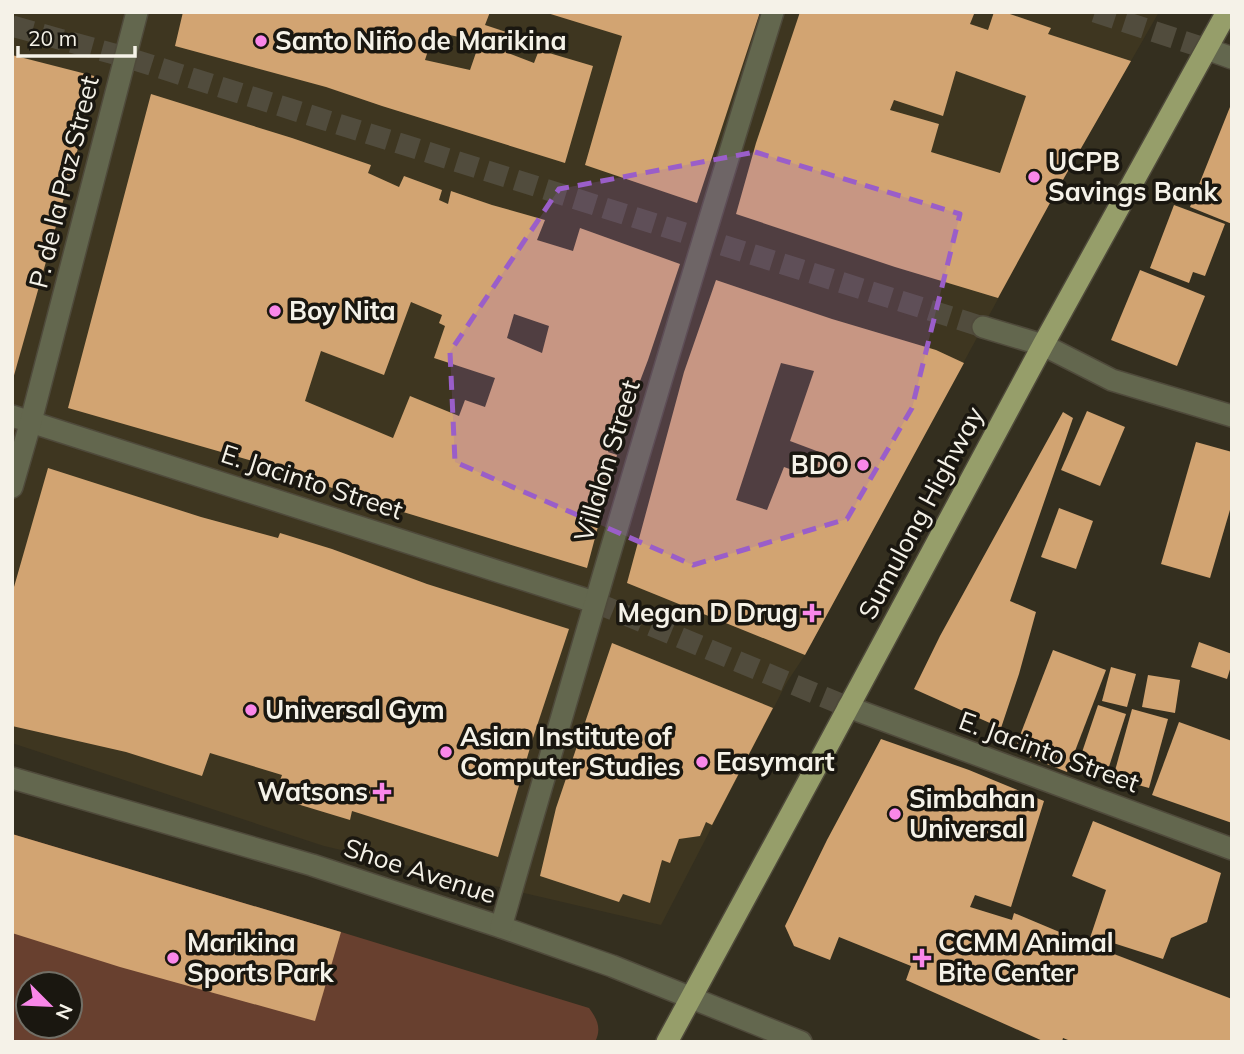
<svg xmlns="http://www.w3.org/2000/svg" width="1244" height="1054" font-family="Mulish,sans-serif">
<rect width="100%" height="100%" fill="#342f1f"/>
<path fill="#3e3620" d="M 12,12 L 1159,12 L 1056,192 L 805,655 L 787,682 L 661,925 L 324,846 L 12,743 Z"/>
<path fill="#68402f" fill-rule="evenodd" d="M 12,834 L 341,932 L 589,1008 C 597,1019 602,1028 595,1042 L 12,1042 ZM 28,984 L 70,984 L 70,1026 L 28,1026 Z"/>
<g fill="#d2a472" fill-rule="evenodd">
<path d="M 183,12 L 490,12 L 485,25 L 515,35 L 508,53 L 534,63 L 539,50 L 593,66 L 565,163 L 382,106 L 326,87 L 175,46 ZM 434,32 L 480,41 L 470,70 L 425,60 Z"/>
<path d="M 544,12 L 760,12 L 697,203 L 585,165 L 622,36 Z"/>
<path d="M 800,12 L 970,12 L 974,14 L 970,24 L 988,30 L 994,12 L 1004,12 L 1051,28 L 1048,34 L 1131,61 L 1056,192 L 998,298 L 895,267 L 736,214 L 756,143 ZM 956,71 L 1026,96 L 1000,173 L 931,152 L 939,124 L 890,110 L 894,100 L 943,116 Z"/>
<path d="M 12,55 L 98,77 L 13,379 L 12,379 Z"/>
<path d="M 151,94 L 292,138 L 371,165 L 368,173 L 399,187 L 404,176 L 442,190 L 439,200 L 448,204 L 451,191 L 492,205 L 545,220 L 537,240 L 573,251 L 580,228 L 680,264 L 648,360 L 629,410 L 624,408 L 608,452 L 617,455 L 587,568 L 367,501 L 284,470 L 68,408 ZM 411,302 L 442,315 L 439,323 L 445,326 L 434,358 L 495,378 L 485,407 L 465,400 L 459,416 L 410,396 L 393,438 L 305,401 L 321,351 L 384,375 ZM 514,314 L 549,326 L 542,353 L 507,338 Z"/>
<path d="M 1232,102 L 1232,224 L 1190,207 Z"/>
<path d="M 1174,205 L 1225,224 L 1205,276 L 1193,272 L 1189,283 L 1150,268 Z"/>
<path d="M 1140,270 L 1205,296 L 1177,366 L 1111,340 Z"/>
<path d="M 716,280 L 832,319 L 936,350 L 964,363 L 805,655 L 627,583 L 684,372 ZM 781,363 L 814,371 L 790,441 L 822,453 L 812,477 L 784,467 L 767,510 L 736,500 Z"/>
<path d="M 1087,411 L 1125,427 L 1100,486 L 1061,470 Z"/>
<path d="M 1063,412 L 1073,418 L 1010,601 L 1036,612 L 1019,674 L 1001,728 L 914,689 L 940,636 Z"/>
<path d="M 1196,442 L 1232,452 L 1232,503 L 1210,578 L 1161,564 Z"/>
<path d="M 48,468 L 201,517 L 278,538 L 280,533 L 332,549 L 427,584 L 569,629 L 532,741 L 498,857 L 352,811 L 350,820 L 274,797 L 282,775 L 210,753 L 202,776 L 126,752 L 12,726 L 12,594 Z"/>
<path d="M 1059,508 L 1093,521 L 1076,569 L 1041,557 Z"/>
<path d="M 1199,642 L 1232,654 L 1232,663 L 1227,679 L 1191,667 Z"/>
<path d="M 612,643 L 773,708 L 712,825 L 706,822 L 700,836 L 679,839 L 670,863 L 662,860 L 650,903 L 623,894 L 619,902 L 540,876 L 556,808 Z"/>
<path d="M 1053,650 L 1106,670 L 1067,772 L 1014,751 Z"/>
<path d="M 1111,667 L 1136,674 L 1127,707 L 1102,701 Z"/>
<path d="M 1148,675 L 1180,680 L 1175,713 L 1142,707 Z"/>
<path d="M 1098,705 L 1126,714 L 1105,779 L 1076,770 Z"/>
<path d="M 1132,709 L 1168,719 L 1149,788 L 1113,778 Z"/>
<path d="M 1179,722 L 1232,741 L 1232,823 L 1152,795 Z"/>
<path d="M 881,739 L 969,770 L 1044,801 L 1011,907 L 975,895 L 970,907 L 1012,920 L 1014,913 L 1088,944 L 1106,890 L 1072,876 L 1093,821 L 1221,873 L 1207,922 L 1171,938 L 1163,959 L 1110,942 L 1106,951 L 1232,999 L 1232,1042 L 1073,1042 L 1063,1038 L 1062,1042 L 1045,1042 L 906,980 L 911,966 L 839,937 L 830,960 L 794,946 L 785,926 L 827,840 Z"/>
<path d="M 12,834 L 341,932 L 315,1021 L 120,967 L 12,933 Z"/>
</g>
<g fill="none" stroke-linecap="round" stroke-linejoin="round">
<g stroke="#514c3d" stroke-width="21" stroke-dasharray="21 10" stroke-linecap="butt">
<path d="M 1095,12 L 1207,49"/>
<path d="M 12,26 L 125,57 L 983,327"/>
<path d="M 594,602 L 848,707"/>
</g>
<defs>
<g id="minor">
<path d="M 1207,49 L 1232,58"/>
<path d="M 983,327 L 1043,345 L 1112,380 L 1232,416"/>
<path d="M 12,416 L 594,602"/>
<path d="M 12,487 L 31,421 L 137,12"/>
<path d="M 848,707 L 1232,849"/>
<path d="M 12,778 L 312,865 L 501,927 L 612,966 L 801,1042"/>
<path d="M 501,927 C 589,621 679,316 773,12"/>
</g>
<path id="major" d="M 667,1042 L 826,749 L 1043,345 L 1227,12"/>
</defs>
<use href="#minor" stroke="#4f4a3b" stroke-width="24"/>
<use href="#major" stroke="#4f4a3b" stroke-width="24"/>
<use href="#minor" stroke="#63674e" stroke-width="21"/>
<use href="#major" stroke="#969e6a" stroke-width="21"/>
</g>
<path fill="#9a5ec9" fill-opacity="0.2" stroke="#9a5ec9" stroke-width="5" stroke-dasharray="14 9" stroke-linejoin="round" d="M 755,152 L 960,214 L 912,408 L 847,519 L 693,565 L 455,462 L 450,352 L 559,189 Z"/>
<g fill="#f987e9" stroke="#1a1710" stroke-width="2.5">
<circle cx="261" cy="41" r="7"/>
<circle cx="1034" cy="177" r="7"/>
<circle cx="275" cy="311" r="7"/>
<circle cx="863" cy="465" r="7"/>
<path d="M808.5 602.5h7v7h7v7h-7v7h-7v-7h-7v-7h7z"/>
<circle cx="251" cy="710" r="7"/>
<circle cx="446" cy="752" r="7"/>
<circle cx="702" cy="762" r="7"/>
<path d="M378.5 781.5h7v7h7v7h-7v7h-7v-7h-7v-7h7z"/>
<circle cx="895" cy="814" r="7"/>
<circle cx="173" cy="958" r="7"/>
<path d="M918.5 947.5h7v7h7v7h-7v7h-7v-7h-7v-7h7z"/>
</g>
<g text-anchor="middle" stroke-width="7" stroke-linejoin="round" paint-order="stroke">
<g font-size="26" font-weight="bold" fill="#f5f2e8" stroke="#1a1710" text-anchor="start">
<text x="275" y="50">Santo Niño de Marikina</text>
<text x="1048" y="171">UCPB<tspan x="1048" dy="30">Savings Bank</tspan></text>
<text x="289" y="320">Boy Nita</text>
<text x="849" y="474" text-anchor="end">BDO</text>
<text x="798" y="622" text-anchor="end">Megan D Drug</text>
<text x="265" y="719">Universal Gym</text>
<text x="460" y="746">Asian Institute of<tspan x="460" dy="30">Computer Studies</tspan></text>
<text x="716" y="771">Easymart</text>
<text x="368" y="801" text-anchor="end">Watsons</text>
<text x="909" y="808">Simbahan<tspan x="909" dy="30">Universal</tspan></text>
<text x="187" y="952">Marikina<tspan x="187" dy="30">Sports Park</tspan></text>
<text x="938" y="952">CCMM Animal<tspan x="938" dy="30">Bite Center</tspan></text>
</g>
<g font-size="26" fill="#f5f2e8" stroke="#1a1710">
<text transform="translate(64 182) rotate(-76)" y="9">P. de la Paz Street</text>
<text transform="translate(607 461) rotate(-73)" y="9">Villalon Street</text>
<text transform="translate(312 482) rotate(18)" y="9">E. Jacinto Street</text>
<text transform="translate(921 513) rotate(-62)" y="9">Sumulong Highway</text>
<text transform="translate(1049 752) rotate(20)" y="9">E. Jacinto Street</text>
<text transform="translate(420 871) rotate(18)" y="9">Shoe Avenue</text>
</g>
</g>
<rect width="1244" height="1054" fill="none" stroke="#f5f2e8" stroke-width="28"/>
<g transform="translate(49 1005) rotate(114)"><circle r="33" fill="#1a1710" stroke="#726f66" stroke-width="2"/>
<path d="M0-5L12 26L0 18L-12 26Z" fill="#f987e9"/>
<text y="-10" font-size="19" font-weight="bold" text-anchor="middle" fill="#f5f2e8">N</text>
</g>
<path d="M18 46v10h117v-10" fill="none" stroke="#f5f2e8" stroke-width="3.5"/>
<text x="28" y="46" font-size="21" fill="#f5f2e8" stroke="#1a1710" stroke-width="5" paint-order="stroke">20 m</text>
</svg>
